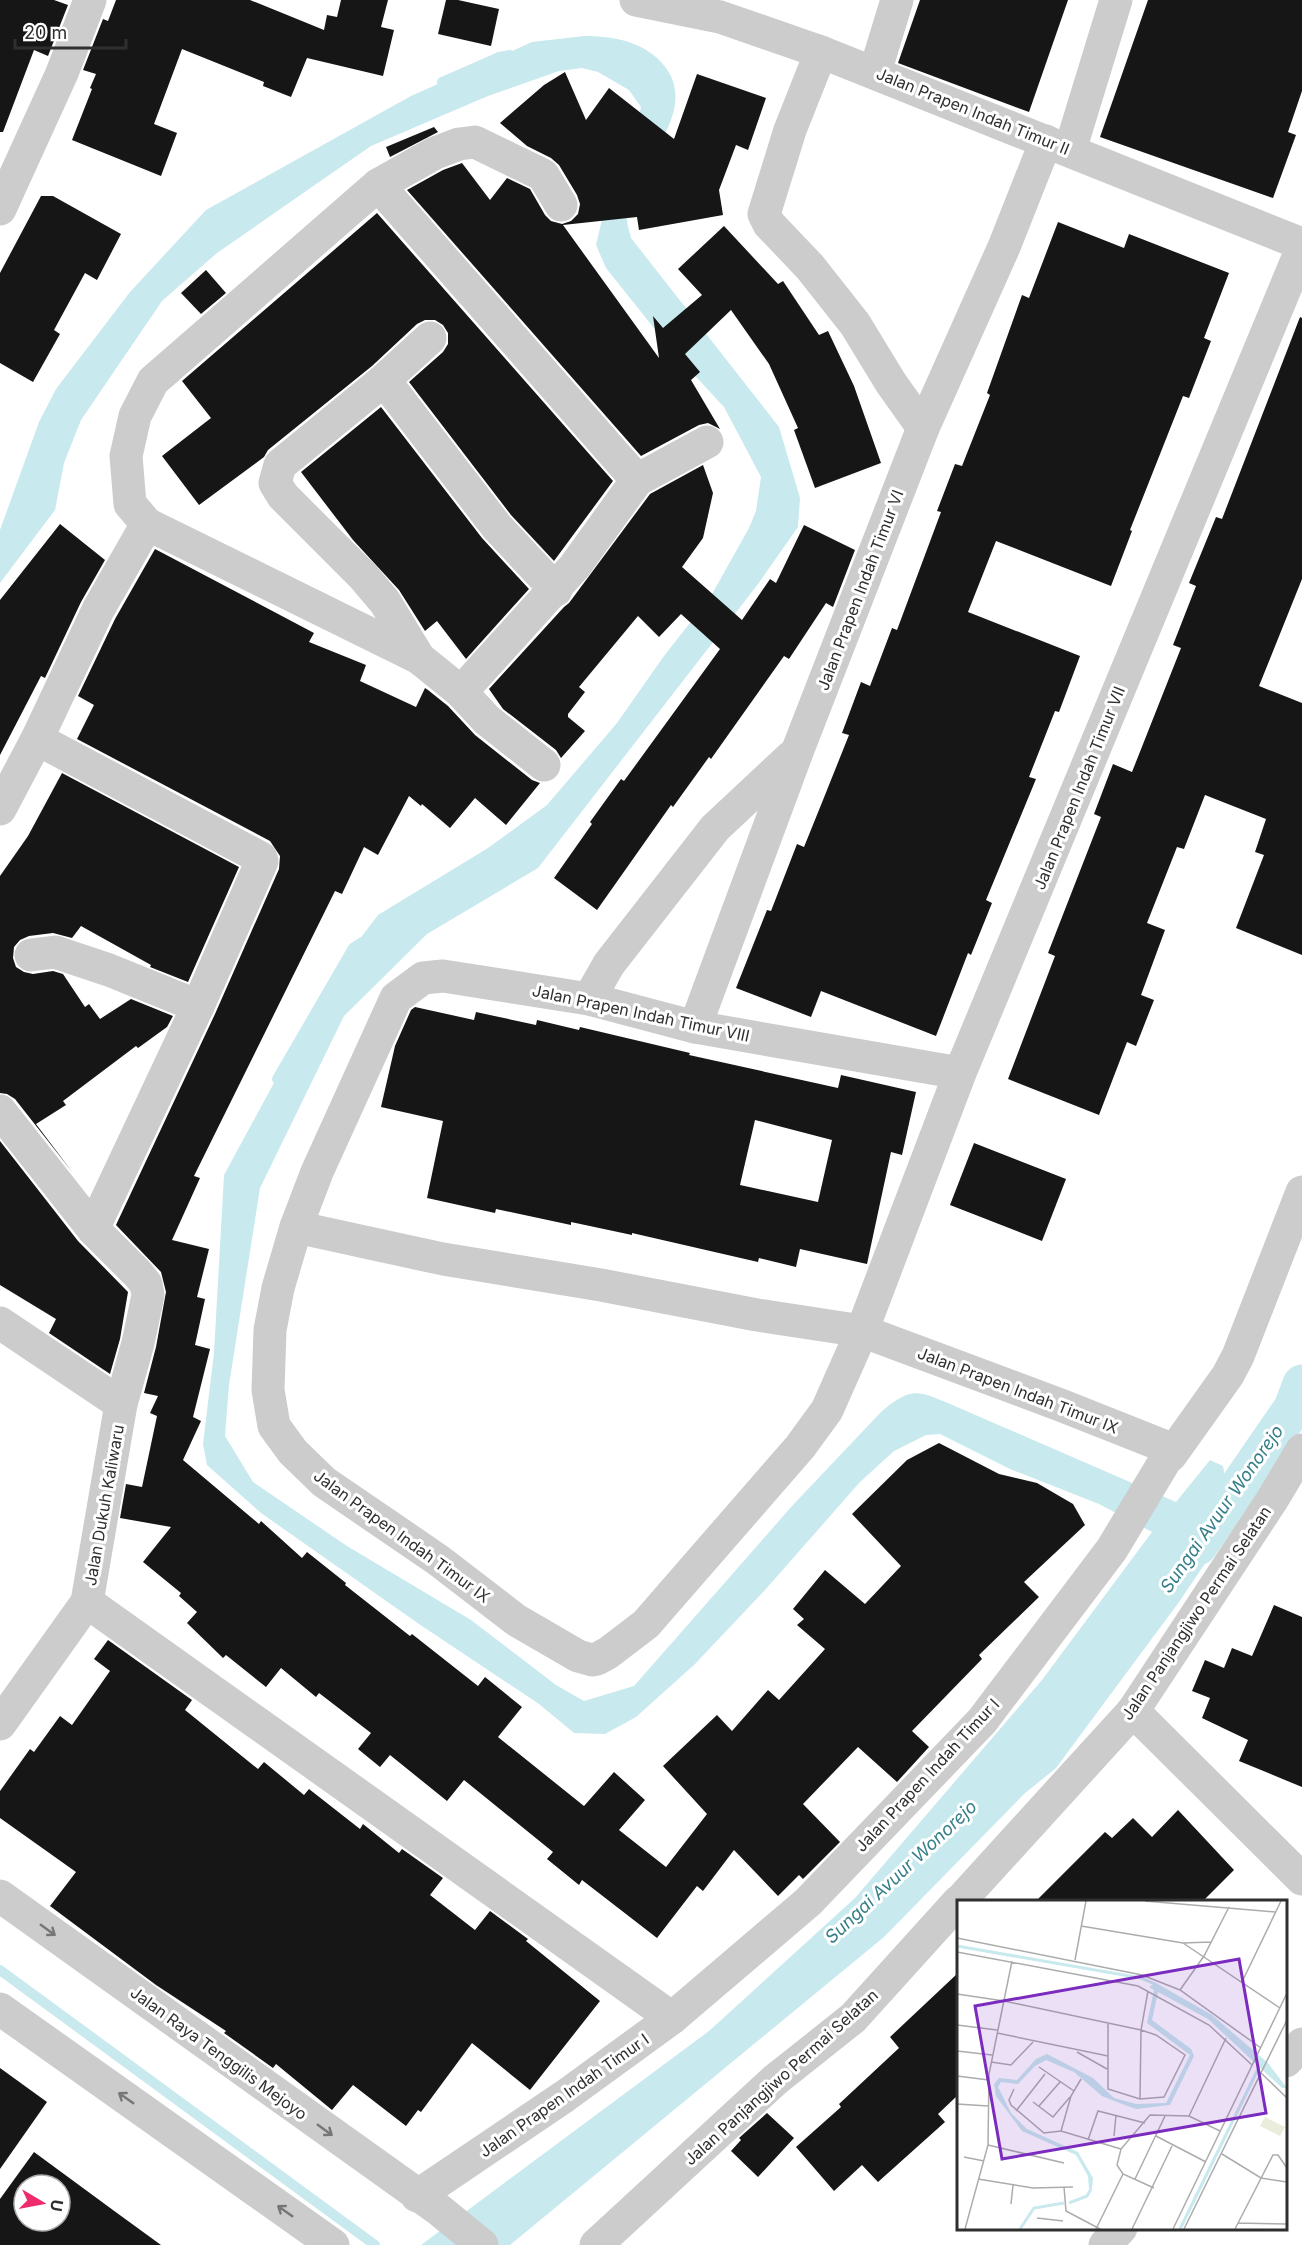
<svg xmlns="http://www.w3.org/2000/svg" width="1302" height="2245" font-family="Inter,sans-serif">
<rect width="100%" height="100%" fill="#fff"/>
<path fill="#c8e9ee" d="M 584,36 C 610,36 637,40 657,58 C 710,107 633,164 627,216 C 626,223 630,232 631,238 L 779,427 L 800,498 L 798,527 L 758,584 L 538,868 L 427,934 L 344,1016 L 260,1188 L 229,1385 L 225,1436 L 253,1482 L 347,1546 L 471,1620 L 556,1685 L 584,1701 L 634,1686 L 792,1506 L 881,1412 C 914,1384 920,1392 957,1407 L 1176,1502 L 1210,1460 L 1223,1466 L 1233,1522 L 1179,1602 L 1056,1768 L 1024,1794 L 884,1937 L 510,2245 L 421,2245 L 709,2031 L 855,1898 L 1042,1680 L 1152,1532 L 1099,1504 L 1010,1469 L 940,1434 L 926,1435 L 894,1451 L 860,1482 L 765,1590 L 694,1665 L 636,1717 L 605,1734 L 574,1733 L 539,1704 L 419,1624 L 261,1513 L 207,1465 L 203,1444 L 214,1353 L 224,1175 L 281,1070 L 353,948 L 378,915 L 488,848 L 547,805 L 617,723 L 664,656 L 711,596 L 749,528 L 756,511 L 761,477 L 724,407 L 673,352 L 606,268 L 596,245 L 609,190 L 636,131 L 641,107 L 629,90 L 598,72 L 582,68 L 559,71 L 488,96 L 371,146 L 217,253 L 162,301 L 81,420 L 64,463 L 55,510 L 0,583 L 0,530 L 39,422 L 56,389 L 130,292 L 206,210 L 411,96 L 532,42 Z"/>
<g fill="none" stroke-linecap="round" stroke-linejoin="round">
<g stroke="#c8e9ee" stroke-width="10">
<path d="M 442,82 L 499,57 L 510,55"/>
<path d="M 277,1079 L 353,948 L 362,942"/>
<path d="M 0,1970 L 375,2245"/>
</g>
<path stroke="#c8e9ee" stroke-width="39" d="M 1198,1546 L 1293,1408 L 1302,1384"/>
</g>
<g fill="#161616" fill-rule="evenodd">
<path d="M 0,0 L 54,0 L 68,5 L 48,56 L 34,50 L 3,132 L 0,132 Z"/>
<path d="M 116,0 L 250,0 L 324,30 L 327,15 L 337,17 L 341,0 L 388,0 L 381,27 L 394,30 L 383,76 L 307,58 L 291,97 L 263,86 L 264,82 L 182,49 L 154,124 L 177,133 L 161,176 L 72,140 L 92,89 L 90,88 L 96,74 L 83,70 L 103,19 L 108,21 Z"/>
<path d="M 446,0 L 458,0 L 499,9 L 491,46 L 438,34 Z"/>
<path d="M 920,0 L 1068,0 L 1029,112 L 898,63 Z"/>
<path d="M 1148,0 L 1302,0 L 1302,91 L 1288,132 L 1296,135 L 1273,198 L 1100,137 Z"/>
<path d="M 565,72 L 586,120 L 609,88 L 674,139 L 697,74 L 766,98 L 748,150 L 736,145 L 719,190 L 723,215 L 639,230 L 637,217 L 563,225 L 659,358 L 653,316 L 663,328 L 702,295 L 678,269 L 724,226 L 778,284 L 783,281 L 819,335 L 828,331 L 854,386 L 881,463 L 815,488 L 794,430 L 798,428 L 769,364 L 731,310 L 685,354 L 700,372 L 691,380 L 720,429 L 708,423 L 699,425 L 641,456 L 407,190 L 443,170 L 462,163 L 490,200 L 507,178 L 530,189 L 545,215 L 551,221 L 562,224 L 571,221 L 578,214 L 580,204 L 577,195 L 559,165 L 551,158 L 527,146 L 500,123 L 544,85 Z"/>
<path d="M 434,127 L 438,132 L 390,157 L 386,147 Z"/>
<path d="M 41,196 L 53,196 L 121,234 L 97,280 L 85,273 L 54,330 L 60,334 L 33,382 L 0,363 L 0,273 Z"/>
<path d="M 377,213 L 613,481 L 554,561 L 511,515 L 409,382 L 443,352 L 448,344 L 448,333 L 443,325 L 435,320 L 425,320 L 417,324 L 372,366 L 268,450 L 264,457 L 199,505 L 162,456 L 211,418 L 182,381 Z"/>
<path d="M 1058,222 L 1124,248 L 1129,234 L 1229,273 L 1204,338 L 1211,341 L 1189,398 L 1183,396 L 1130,530 L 1132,531 L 1111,586 L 996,541 L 968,612 L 1080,656 L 1059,712 L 1055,711 L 1029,777 L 1036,779 L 986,900 L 992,903 L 971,955 L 968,953 L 936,1036 L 821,991 L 811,1017 L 736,988 L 767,910 L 771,911 L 797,844 L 804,847 L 823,800 L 849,735 L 842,733 L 861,682 L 870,686 L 892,628 L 897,630 L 941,512 L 937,511 L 955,464 L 962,466 L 990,395 L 987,393 L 1022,295 L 1029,298 Z"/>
<path d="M 206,270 L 226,293 L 201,314 L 181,293 Z"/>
<path d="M 1300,317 L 1302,318 L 1302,579 L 1259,686 L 1302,703 L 1302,955 L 1236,928 L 1264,855 L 1255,852 L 1266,819 L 1205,795 L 1184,849 L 1177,847 L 1147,923 L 1165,930 L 1141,995 L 1154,1000 L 1136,1046 L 1127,1042 L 1099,1115 L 1008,1079 L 1055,956 L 1048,953 L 1101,817 L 1094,814 L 1113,764 L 1132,772 L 1181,648 L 1173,645 L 1196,586 L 1189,583 L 1216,517 L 1222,519 Z"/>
<path d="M 381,407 L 482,538 L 529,589 L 466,659 L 437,621 L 425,631 L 399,590 L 353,540 L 301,472 Z"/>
<path d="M 703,465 L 713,493 L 703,538 L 682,567 L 742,620 L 770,579 L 776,583 L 804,525 L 855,550 L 833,607 L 826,603 L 789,659 L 784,656 L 711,759 L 709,757 L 673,807 L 671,805 L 597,910 L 554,878 L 592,824 L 590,822 L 621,779 L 624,781 L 720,649 L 681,614 L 659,637 L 638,616 L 579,687 L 585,692 L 568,714 L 568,717 L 585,731 L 561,758 L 556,750 L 503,709 L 489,689 L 564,607 L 569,603 L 650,494 Z"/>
<path d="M 60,524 L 105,560 L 81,602 L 45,678 L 41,676 L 0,755 L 0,600 Z"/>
<path d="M 155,549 L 314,633 L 309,642 L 366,665 L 360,681 L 416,707 L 425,688 L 428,690 L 448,706 L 475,735 L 532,780 L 540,783 L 506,825 L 475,798 L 450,828 L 422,804 L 421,806 L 409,796 L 378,855 L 364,847 L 342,894 L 335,891 L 194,1176 L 200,1178 L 172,1240 L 209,1249 L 197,1297 L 205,1299 L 195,1345 L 210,1349 L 193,1417 L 201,1421 L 183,1460 L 259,1524 L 261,1521 L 302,1558 L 307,1552 L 346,1583 L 345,1585 L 410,1636 L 412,1634 L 478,1686 L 485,1677 L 522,1707 L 498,1737 L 584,1806 L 614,1772 L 645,1800 L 619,1830 L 666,1867 L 707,1814 L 663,1766 L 717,1715 L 732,1731 L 768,1690 L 779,1700 L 825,1649 L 797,1625 L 804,1619 L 793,1609 L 825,1570 L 865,1604 L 901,1566 L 852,1514 L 907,1460 L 939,1443 L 999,1474 L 1037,1483 L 1073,1504 L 1085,1525 L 1024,1582 L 1039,1597 L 979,1655 L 982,1659 L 912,1731 L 929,1747 L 897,1782 L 858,1747 L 803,1804 L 840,1842 L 803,1879 L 799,1875 L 778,1896 L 734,1850 L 703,1891 L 697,1886 L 657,1938 L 582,1880 L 579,1885 L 547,1859 L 553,1852 L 464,1780 L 447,1801 L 390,1755 L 380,1767 L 358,1749 L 371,1733 L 319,1693 L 316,1697 L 281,1668 L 266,1687 L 226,1655 L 223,1658 L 187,1623 L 197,1612 L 179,1596 L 181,1593 L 143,1562 L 171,1527 L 120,1518 L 126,1484 L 142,1487 L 157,1416 L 150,1413 L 158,1396 L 144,1393 L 156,1347 L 166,1292 L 161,1272 L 116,1225 L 215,1014 L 279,869 L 280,856 L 270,841 L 77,739 L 94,705 L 78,696 L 115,619 Z"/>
<path d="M 62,773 L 239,867 L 188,982 L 150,967 L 151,965 L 81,926 L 72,938 L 53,933 L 29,936 L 20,940 L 14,947 L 13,958 L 16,967 L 24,972 L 33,974 L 53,971 L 63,974 L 85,1007 L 89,1004 L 100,1019 L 131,999 L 173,1016 L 167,1027 L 138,1048 L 136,1046 L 63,1101 L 66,1105 L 36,1124 L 73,1173 L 15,1099 L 7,1094 L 0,1093 L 0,876 L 28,836 Z"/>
<path d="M 415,1007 L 474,1020 L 476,1012 L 536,1025 L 537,1020 L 579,1030 L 580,1027 L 690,1053 L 689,1055 L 838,1088 L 841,1075 L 916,1092 L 902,1155 L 891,1152 L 867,1264 L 800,1249 L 796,1267 L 759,1258 L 758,1262 L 632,1233 L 632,1235 L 571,1222 L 571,1225 L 496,1209 L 495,1213 L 427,1198 L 443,1121 L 381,1107 L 395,1046 L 411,1010 ZM 755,1120 L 832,1140 L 818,1202 L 740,1185 Z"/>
<path d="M 0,1141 L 78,1241 L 128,1292 L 120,1339 L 110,1374 L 49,1333 L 56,1319 L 0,1285 Z"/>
<path d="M 974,1143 L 1066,1179 L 1042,1241 L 950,1205 Z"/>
<path d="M 1274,1605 L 1302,1617 L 1302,1787 L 1239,1761 L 1248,1740 L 1202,1718 L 1210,1698 L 1192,1691 L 1205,1660 L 1224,1668 L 1232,1648 L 1252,1656 Z"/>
<path d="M 108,1640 L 192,1700 L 185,1710 L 258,1769 L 264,1762 L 304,1795 L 309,1789 L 360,1829 L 363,1824 L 399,1853 L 402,1849 L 443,1878 L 430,1895 L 475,1930 L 490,1911 L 528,1939 L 526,1941 L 600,2001 L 530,2090 L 472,2043 L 421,2112 L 418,2110 L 406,2126 L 353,2085 L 332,2110 L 276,2064 L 273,2068 L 224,2033 L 226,2031 L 156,1985 L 50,1906 L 76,1872 L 0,1818 L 0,1791 L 30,1749 L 34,1752 L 60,1716 L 72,1725 L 110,1671 L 94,1659 Z"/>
<path d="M 1178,1810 L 1234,1870 L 1202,1902 L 1035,1902 L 1105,1832 L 1112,1838 L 1133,1818 L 1152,1837 Z"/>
<path d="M 958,1973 L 958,2095 L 938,2114 L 945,2122 L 878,2182 L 862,2165 L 834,2191 L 796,2147 L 841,2107 L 839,2104 L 899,2048 L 890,2037 Z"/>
<path d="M 0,2068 L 47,2102 L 0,2169 Z"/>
<path d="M 767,2113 L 794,2138 L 758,2177 L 731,2151 L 741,2140 L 739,2138 Z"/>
<path d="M 34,2152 L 117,2213 L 161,2245 L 0,2245 L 0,2199 ZM 24,2185 L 60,2185 L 60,2221 L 24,2221 Z"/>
</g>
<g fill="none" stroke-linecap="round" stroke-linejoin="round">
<g stroke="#ccc" stroke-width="33">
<path d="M 636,0 L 720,17 L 821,52 L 1302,244"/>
<path d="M 821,52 L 790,130 L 764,214 L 769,224 L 810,267 L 855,324 L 891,383 L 923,428"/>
<path d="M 875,72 L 897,0"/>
<path d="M 1070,150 L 1116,0"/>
<path d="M 378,185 L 637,480"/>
<path d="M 0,209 L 62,73 L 90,0"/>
<path d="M 384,380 L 497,527 L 556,590"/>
<path d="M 147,524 L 419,658 L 461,692 L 487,720 L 544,765"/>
<path d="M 419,658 L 385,602 L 363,576 L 283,496 L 275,483 L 280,465 L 384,380 L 430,338"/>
<path d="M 461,692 L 575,566 L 637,480 L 707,442"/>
<path d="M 37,739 L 261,858 L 262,861 L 198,1006 L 93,1229"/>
<path d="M 0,809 L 37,739 L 98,610 L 147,524 L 130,504 L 126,456 L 135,416 L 153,381 L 378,185 L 435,153 L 459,144 L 475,142 L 543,175 L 561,205"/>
<path d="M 31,955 L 55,952 L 109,970 L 198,1006"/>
<path d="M 589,999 L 609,964 L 715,828 L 791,757"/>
<path d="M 695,1027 L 797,752 L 923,428 L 1004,247 L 1046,141"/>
<path d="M 960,1073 L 695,1027 L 589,999 L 443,976 L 423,978 L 396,998 L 317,1172 L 296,1227 L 278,1288 L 270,1330 L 268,1390 L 274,1426 L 293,1452 L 324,1482 L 438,1560 L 516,1620 L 578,1656 L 592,1660 L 597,1659 L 608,1653 L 646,1624 L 800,1447 L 827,1410 L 862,1331 L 960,1073 L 1302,248"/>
<path d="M 0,1111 L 93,1229 L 138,1274 L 146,1284 L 148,1295 L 138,1343 L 121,1404 L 87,1602 L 0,1724"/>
<path d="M 296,1227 L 443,1259 L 601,1285 L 757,1315 L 862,1331 L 1063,1406 L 1174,1450"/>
<path d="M 0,1323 L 121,1404"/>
<path d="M 87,1602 L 672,2018"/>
<path d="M 1133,1711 L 1302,1879"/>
<path d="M 959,1902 L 1133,1711 L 1272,1500 L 1302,1450"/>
<path d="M 1286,2061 L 1302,2044"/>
<path d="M 417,2196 L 565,2096 L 672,2018 L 808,1902 L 982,1721 L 1112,1549 L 1166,1459 L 1171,1455 L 1228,1375 L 1238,1356 L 1302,1192"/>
<path d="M 596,2245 L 775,2080 L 853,2018 L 958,1902"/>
<path d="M 1105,2245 L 1121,2228"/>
</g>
<g stroke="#ccc" stroke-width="33">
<path d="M 0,1896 L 438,2209 L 482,2245"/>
<path d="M 0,2009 L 333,2245"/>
</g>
</g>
<defs><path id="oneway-shaft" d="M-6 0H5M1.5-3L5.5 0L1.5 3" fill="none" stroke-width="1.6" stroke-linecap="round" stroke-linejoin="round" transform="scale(1.5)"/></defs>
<g stroke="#767676">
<use href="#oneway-shaft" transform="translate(48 1930) rotate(36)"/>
<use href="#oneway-shaft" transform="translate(126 2098) rotate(-145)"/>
<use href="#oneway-shaft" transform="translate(325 2130) rotate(36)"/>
<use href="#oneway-shaft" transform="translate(285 2211) rotate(-145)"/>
</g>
<g text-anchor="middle" stroke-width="6" stroke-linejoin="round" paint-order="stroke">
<g font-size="16" fill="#2f2f2f" stroke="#fff">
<text transform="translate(973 111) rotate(22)" y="6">Jalan Prapen Indah Timur II</text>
<text transform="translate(860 590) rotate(-69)" y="6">Jalan Prapen Indah Timur VI</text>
<text transform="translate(1079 788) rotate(-68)" y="6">Jalan Prapen Indah Timur VII</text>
<text transform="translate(641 1013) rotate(12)" y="6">Jalan Prapen Indah Timur VIII</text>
<text transform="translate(1018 1390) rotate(21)" y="6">Jalan Prapen Indah Timur IX</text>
<text transform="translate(104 1505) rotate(-80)" y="6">Jalan Dukuh Kaliwaru</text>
<text transform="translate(402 1536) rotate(36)" y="6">Jalan Prapen Indah Timur IX</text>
<text transform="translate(1196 1613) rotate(-56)" y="6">Jalan Panjangjiwo Permai Selatan</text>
<text transform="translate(927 1775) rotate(-47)" y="6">Jalan Prapen Indah Timur I</text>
<text transform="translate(219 2053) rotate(36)" y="6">Jalan Raya Tenggilis Mejoyo</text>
<text transform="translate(781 2077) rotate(-42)" y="6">Jalan Panjangjiwo Permai Selatan</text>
<text transform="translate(564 2095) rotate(-35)" y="6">Jalan Prapen Indah Timur I</text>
</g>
<g font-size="18" font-style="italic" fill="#357f88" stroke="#fff">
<text transform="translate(1222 1509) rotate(-55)" y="6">Sungai Avuur Wonorejo</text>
<text transform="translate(901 1872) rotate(-43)" y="6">Sungai Avuur Wonorejo</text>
</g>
</g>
<g transform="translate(957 1900)">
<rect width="330" height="330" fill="#fff"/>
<path d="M 308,217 L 328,227 L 323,236 L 303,226 Z" fill="#eaeddc"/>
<path d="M 199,83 L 255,115 L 311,163 L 330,188 L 325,188 L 251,119 L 201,92 L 195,120 L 234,149 L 237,156 L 213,205 L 179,209 L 165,204 L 145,196 L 117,172 L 89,160 L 78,166 L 61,184 L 44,182 L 41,187 L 54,213 L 70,229 L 121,252 L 136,278 L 135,289 L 132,289 L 131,276 L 119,255 L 65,231 L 39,196 L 37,184 L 42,178 L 60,180 L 79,159 L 90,154 L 136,178 L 157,198 L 179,204 L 209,203 L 233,155 L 190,123 L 197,90 L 192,87 Z" fill="#c8e9ee"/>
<path fill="none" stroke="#c8e9ee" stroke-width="3" d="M 0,46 L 184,78 L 200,85M 112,303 L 130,296 L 134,289M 63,329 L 77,308 L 107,303M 223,329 L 303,165"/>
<path fill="none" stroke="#acacac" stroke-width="1.5" d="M 188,1 L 318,12M 124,26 L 226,43 L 254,42M 0,38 L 185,75 L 223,90 L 304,148M 226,43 L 323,108M 0,52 L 181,86 L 252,125 L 295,165M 118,60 L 129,1M 285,82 L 324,1M 223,90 L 247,56 L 272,7M 0,94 L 47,101 L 184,130 L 199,135 L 228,155 L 207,197 L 183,199 L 151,189 L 151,124M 0,125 L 40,130M 40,133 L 151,156M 0,151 L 35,155M 120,152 L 150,169M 34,162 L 54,165 L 76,142M 82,167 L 117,191M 303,172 L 330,198M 0,176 L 32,180M 57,189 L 52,200 L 54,205 L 87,233 L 104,231 L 164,249M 183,199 L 184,130 L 191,91M 76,202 L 96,217 L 113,197M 0,204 L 31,206M 82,206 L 103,182M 59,211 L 88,174M 232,216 L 269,138M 104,231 L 114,196 L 124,179M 157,236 L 159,215M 199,236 L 249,262M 131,240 L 141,211 L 188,223M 31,245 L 107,263M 265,254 L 304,278 L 330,282M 7,257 L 27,261M 21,279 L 76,288 L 116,287M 178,279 L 208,216M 107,287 L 109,311 L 143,329M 197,288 L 166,274 L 160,265 L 164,249 L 193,215 L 232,216 L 263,231M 54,304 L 56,285M 80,318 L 106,321M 281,323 L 330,324M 8,329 L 31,245 L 32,174 L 55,61M 139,329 L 166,274M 175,329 L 215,246M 216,329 L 330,93M 227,329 L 330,120M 278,329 L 316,255 L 321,255 L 330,268"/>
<path fill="#7b2cbf" fill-opacity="0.15" stroke="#7b2cbf" stroke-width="3" d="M 282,59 L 309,213 L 45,259 L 18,106 Z"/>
<rect width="330" height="330" fill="none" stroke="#2f2f2f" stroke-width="3"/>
</g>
<g transform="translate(42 2203) rotate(100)"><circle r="28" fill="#ffffff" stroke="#acacac" stroke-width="1.5"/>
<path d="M0-4.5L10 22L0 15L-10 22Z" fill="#ed2b6e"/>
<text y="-9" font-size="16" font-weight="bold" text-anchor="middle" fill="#2f2f2f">U</text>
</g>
<path d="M15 39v9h111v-9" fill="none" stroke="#2f2f2f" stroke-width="3"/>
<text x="24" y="39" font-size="18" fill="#2f2f2f" stroke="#ffffff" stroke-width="4.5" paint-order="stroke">20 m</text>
</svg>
